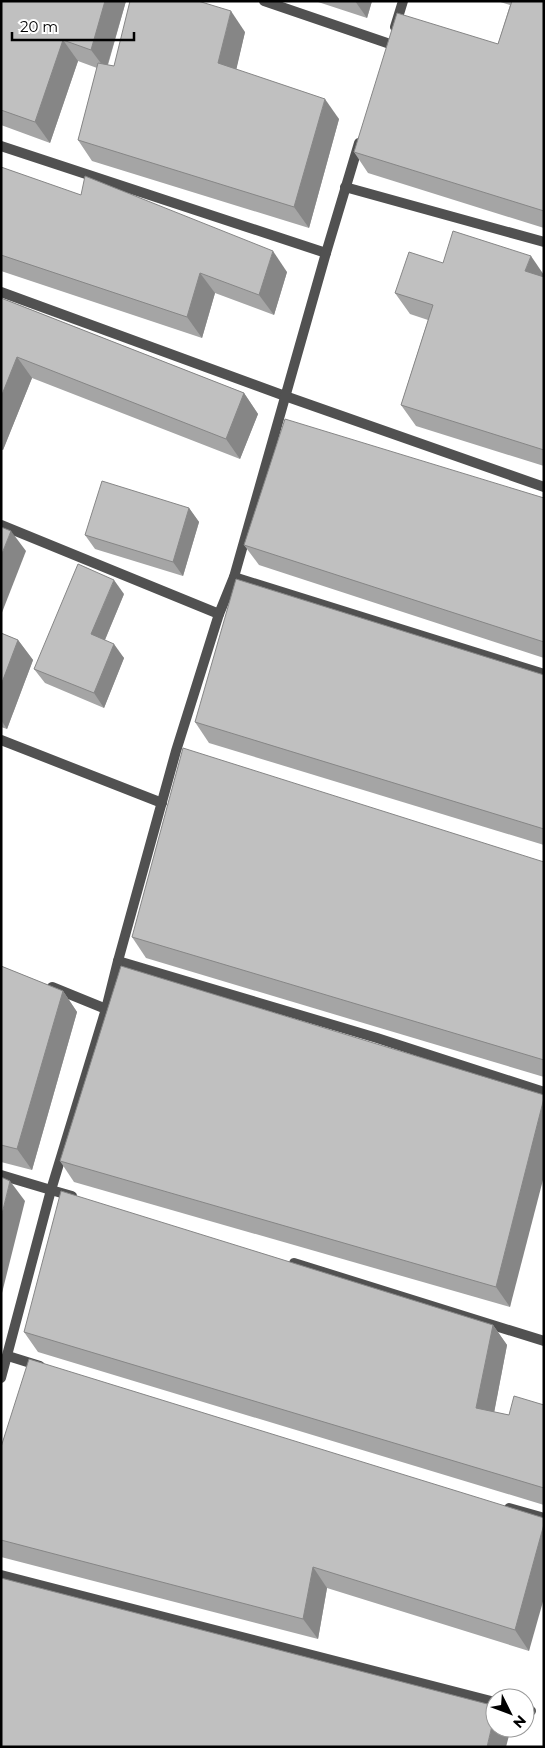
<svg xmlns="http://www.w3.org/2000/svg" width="545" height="1748" font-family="Montserrat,sans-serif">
<rect width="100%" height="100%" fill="#fff"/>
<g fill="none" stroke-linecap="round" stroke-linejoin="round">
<g stroke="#515151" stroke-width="10">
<path d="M 264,1 L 390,44"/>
<path d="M 395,27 L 403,1"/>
<path d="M 1,146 L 326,253"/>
<path d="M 345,187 L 544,242"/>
<path d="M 1,292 L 285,396 L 544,487"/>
<path d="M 1,525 L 219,614"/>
<path d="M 234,577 L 544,674"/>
<path d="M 1,740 L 162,803"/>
<path d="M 118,961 L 377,1038 L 544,1092"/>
<path d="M 52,987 L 106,1009"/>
<path d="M 1,1175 L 51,1190 L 1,1378"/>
<path d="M 72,1196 L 51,1190 L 106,1009 L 118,961 L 176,751 L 219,614 L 234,577 L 326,253 L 359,143"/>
<path d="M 294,1263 L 544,1341"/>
<path d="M 8,1356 L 40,1366"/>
<path d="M 509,1508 L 544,1518"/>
<path d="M 1,1575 L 495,1702"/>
<path d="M 525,1710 L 531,1711"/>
</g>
</g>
<g fill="#a5a5a5">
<path d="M 1,1 L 126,1 L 108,65 L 114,66 L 245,32 L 236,69 L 339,119 L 309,228 L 92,161 L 78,140 L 97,68 L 78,61 L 50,143 L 1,125 Z"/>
<path d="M 315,1 L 372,1 L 367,18 Z"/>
<path d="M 497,1 L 544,1 L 544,228 L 368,173 L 354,152 L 498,44 L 510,5 Z"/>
<path d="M 1,167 L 287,272 L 274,315 L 215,293 L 202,338 L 1,271 Z"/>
<path d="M 443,263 L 544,275 L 544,466 L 416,426 L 401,405 L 428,320 L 410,314 L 395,293 Z"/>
<path d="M 1,298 L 244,393 L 258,414 L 240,459 L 32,378 L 3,450 L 1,450 Z"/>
<path d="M 544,498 L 544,658 L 259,565 L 244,545 Z"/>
<path d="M 189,508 L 199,522 L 183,576 L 95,549 L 85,535 Z"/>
<path d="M 124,594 L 105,640 L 124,658 L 104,708 L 45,683 L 34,669 Z"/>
<path d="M 1,633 L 18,640 L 33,660 L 7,729 L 1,727 Z"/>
<path d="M 544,675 L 544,845 L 209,743 L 195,722 Z"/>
<path d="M 544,862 L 544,1077 L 146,958 L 132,937 Z"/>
<path d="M 1,966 L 63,991 L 77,1012 L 32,1170 L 1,1162 Z"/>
<path d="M 544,1095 L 510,1307 L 74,1182 L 60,1161 Z"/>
<path d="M 493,1325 L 507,1345 L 494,1412 L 509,1415 L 544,1405 L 544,1505 L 38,1352 L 24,1332 Z"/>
<path d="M 1,1447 L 544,1518 L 529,1651 L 327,1588 L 318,1639 L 1,1557 Z"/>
</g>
<g fill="#868686">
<path d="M 105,1 L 126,1 L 106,70 L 91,50 Z"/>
<path d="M 355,1 L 372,1 L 367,18 Z"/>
<path d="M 231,11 L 245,32 L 233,84 L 218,63 Z"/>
<path d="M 63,40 L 78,61 L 50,143 L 35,122 Z"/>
<path d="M 325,99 L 339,119 L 309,228 L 294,207 Z"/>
<path d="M 273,251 L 287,272 L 274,315 L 259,295 Z"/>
<path d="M 531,256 L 544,275 L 544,280 L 525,271 Z"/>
<path d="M 200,273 L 215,293 L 202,338 L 187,317 Z"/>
<path d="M 17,357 L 32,378 L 3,450 L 1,448 L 1,397 Z"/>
<path d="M 244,393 L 258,414 L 240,459 L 226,439 Z"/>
<path d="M 189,508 L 199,522 L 183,576 L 173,562 Z"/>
<path d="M 11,531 L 26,551 L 1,615 L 1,556 Z"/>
<path d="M 114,580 L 124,594 L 101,649 L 91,634 Z"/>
<path d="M 18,640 L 33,660 L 7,729 L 1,720 L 1,685 Z"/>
<path d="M 114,644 L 124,658 L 104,708 L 94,693 Z"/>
<path d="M 63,991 L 77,1012 L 32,1170 L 17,1149 Z"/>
<path d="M 544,1098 L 544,1176 L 510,1307 L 496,1287 Z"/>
<path d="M 10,1181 L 25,1201 L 1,1297 L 1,1218 Z"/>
<path d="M 493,1325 L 507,1345 L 491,1429 L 476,1408 Z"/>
<path d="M 544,1524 L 544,1598 L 529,1651 L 515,1630 Z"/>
<path d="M 313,1567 L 327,1588 L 318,1639 L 303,1619 Z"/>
<path d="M 495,1713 L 495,1728 L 511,1728 L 506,1747 L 487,1747 Z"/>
</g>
<g fill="#c0c0c0" stroke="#868686">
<path d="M 1,1 L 105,1 L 91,50 L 63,40 L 35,122 L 1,110 Z"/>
<path d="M 130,1 L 198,1 L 231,11 L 218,63 L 325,99 L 294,207 L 78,140 L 98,63 L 114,66 Z"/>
<path d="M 512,1 L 544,1 L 544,211 L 354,152 L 397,13 L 498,44 Z"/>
<path d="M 1,167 L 81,195 L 85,176 L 273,251 L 259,295 L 200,273 L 187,317 L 1,255 Z"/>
<path d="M 453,231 L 531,256 L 525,271 L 544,277 L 544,450 L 401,405 L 433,305 L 395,293 L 409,252 L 443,263 Z"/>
<path d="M 1,298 L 244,393 L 226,439 L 17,357 L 1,397 Z"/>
<path d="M 285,419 L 544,498 L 544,642 L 244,545 Z"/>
<path d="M 102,481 L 189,508 L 173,562 L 85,535 Z"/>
<path d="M 1,527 L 11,531 L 1,556 Z"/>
<path d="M 78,564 L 114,580 L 91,634 L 114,644 L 94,693 L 34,669 Z"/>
<path d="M 236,579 L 544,675 L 544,829 L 195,722 Z"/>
<path d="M 1,633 L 18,640 L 1,685 Z"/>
<path d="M 183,748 L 544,862 L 544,1060 L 132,937 Z"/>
<path d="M 1,966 L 63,991 L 17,1149 L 1,1145 Z"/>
<path d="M 121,966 L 544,1095 L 544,1098 L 496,1287 L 60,1161 Z"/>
<path d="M 1,1177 L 10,1181 L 1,1218 Z"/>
<path d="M 61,1191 L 493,1325 L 476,1408 L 509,1415 L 514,1396 L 544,1405 L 544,1488 L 24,1332 Z"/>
<path d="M 29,1359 L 544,1518 L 544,1524 L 515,1630 L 313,1567 L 303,1619 L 1,1540 L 1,1447 Z"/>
<path d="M 1,1578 L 495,1706 L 495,1713 L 487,1747 L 1,1747 Z"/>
</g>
<rect width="545" height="1748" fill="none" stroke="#000000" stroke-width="5"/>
<g transform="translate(510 1713) rotate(132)"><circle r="24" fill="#ffffff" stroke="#999999"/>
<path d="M0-4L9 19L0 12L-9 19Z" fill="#000000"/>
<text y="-8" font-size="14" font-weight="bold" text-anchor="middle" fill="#000000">N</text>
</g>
<path d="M12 32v8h122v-8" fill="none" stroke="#000000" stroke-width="2.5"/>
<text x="20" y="32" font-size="15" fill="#000000" stroke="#ffffff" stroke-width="4" paint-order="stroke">20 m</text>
</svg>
